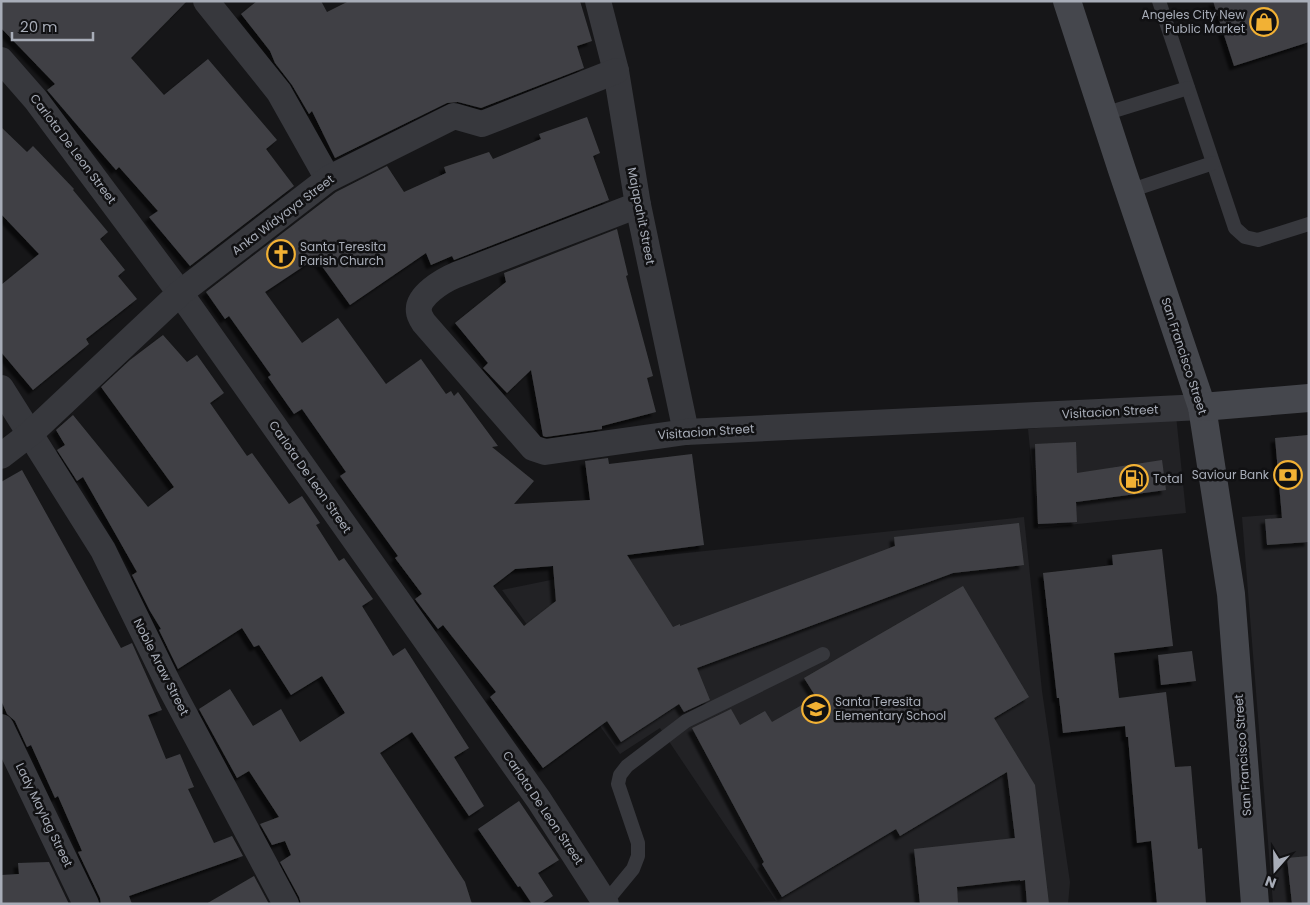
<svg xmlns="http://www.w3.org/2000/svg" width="1310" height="905" font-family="Poppins,sans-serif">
<defs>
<filter id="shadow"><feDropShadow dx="-4.5" dy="4.5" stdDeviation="1" flood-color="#0009"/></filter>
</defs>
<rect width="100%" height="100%" fill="#161618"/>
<g fill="#222225">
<path d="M 1176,415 L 1186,513 L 1038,528 L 1028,429 Z"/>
<path d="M 1309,512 L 1309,904 L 1273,904 L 1242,517 Z"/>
<path d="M 1024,517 L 1042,691 L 1070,882 L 1068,904 L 699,904 L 776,901 L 660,728 L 620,754 L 502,590 L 604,569 L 629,559 Z"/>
</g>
<g fill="#404145" fill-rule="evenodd" filter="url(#shadow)">
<path d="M 1,1 L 187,1 L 131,58 L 164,95 L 208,59 L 277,140 L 266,149 L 294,186 L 190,266 L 149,217 L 158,211 L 119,167 L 116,170 L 83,132 L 47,90 L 55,84 L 1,28 Z"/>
<path d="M 257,1 L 321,1 L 327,12 L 349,1 L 580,1 L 592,41 L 577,46 L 584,68 L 481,108 L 458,102 L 447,103 L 335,158 L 312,111 L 309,114 L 292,85 L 275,63 L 270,51 L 241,14 Z"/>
<path d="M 1213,1 L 1309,1 L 1309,42 L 1234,66 Z"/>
<path d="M 587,117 L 600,153 L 593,156 L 609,200 L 454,260 L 452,256 L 431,265 L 426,253 L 350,305 L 316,258 L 265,292 L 302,343 L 338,318 L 386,384 L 421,359 L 446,394 L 451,391 L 454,396 L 458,392 L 498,446 L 492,447 L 534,481 L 514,504 L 590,500 L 585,461 L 608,458 L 609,464 L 692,454 L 704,545 L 627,555 L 673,627 L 680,624 L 680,626 L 895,546 L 894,537 L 1019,523 L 1024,565 L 953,573 L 697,668 L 710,700 L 684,712 L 679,704 L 621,742 L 607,721 L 543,768 L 490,697 L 496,692 L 443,625 L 438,629 L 415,599 L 422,594 L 395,558 L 398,556 L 340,476 L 346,472 L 302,409 L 294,414 L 268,377 L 271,375 L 229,316 L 225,319 L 206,292 L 336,192 L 387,166 L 404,192 L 446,173 L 444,167 L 489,152 L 493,159 L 541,139 L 539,134 ZM 553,566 L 556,601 L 524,626 L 493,586 L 515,569 Z"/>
<path d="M 1,127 L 27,152 L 33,146 L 74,189 L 73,190 L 108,232 L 100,239 L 125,270 L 118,276 L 137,299 L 86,339 L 89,344 L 33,390 L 1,352 L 1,285 L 39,254 L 1,214 Z"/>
<path d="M 617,229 L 628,275 L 626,276 L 653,376 L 647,378 L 656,412 L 602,426 L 602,429 L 546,437 L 543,436 L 531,370 L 507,393 L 483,368 L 488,363 L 455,323 L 506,282 L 504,273 Z"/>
<path d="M 163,335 L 187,362 L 197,355 L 224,393 L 210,403 L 247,456 L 252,453 L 289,504 L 302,496 L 320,523 L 316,525 L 339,561 L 344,558 L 373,599 L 362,606 L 393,656 L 405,648 L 469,748 L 454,757 L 484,806 L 469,816 L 412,732 L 380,753 L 465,882 L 472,904 L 301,904 L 299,897 L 280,862 L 291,855 L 285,841 L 272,845 L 260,824 L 279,817 L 249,771 L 237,778 L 199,709 L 230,689 L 253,726 L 281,709 L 300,742 L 345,713 L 322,676 L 291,695 L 259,645 L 254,647 L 242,628 L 178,669 L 159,630 L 161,629 L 150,611 L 132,575 L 137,572 L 83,477 L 77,481 L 57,450 L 65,445 L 56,430 L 73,415 L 148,507 L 174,487 L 101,387 L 130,360 Z"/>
<path d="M 1308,435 L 1309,542 L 1267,545 L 1265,519 L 1282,518 L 1275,438 Z"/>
<path d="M 1076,442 L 1077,473 L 1162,460 L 1166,490 L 1076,502 L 1077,522 L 1038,524 L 1035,444 Z"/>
<path d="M 22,470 L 121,648 L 132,643 L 162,710 L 148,715 L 166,759 L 180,754 L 194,787 L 188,789 L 214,843 L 232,836 L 243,856 L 129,896 L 132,904 L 101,904 L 100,898 L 78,852 L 82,851 L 58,796 L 55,798 L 31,745 L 27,747 L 15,721 L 7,714 L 1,700 L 1,482 Z"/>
<path d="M 1162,549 L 1173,646 L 1114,653 L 1119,698 L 1166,692 L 1175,767 L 1191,766 L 1198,849 L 1202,848 L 1206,904 L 1157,904 L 1151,841 L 1137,843 L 1128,737 L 1126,737 L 1125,726 L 1063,733 L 1059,698 L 1057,698 L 1043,573 L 1113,565 L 1112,555 Z"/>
<path d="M 963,586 L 1029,697 L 994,718 L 1035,785 L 1049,904 L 1027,904 L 1025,880 L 1020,881 L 1020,880 L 957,887 L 958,904 L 920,904 L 914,849 L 1015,838 L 1007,772 L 900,836 L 896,829 L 782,897 L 762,864 L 764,862 L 692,728 L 731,709 L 740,725 L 765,711 L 772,722 L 816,697 L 804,678 Z"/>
<path d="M 1192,651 L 1196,681 L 1161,685 L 1158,655 Z"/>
<path d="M 519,801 L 559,860 L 538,873 L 553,896 L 541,904 L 532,904 L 520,886 L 518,887 L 478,829 Z"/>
<path d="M 1309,856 L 1309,904 L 1292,904 L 1287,858 Z"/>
<path d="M 49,862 L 69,904 L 1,904 L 1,875 L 19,874 L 18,863 Z"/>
<path d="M 254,876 L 269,904 L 206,904 Z"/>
</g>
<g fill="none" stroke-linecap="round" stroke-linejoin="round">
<g stroke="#37383d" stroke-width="14">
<path d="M 1159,1 L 1235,228 L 1245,237 L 1258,240 L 1309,224"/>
<path d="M 1104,114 L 1188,88"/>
<path d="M 1129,191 L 1213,163"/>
<path d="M 605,903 L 633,869 L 638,856 L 638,843 L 618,784 L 620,775 L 627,766 L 686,721 L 823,654"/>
</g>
<g stroke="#37383d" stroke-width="26">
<path d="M 206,1 L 279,92 L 328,179"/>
<path d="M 598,1 L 616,71 L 638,205 L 686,432"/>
<path d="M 1,60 L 36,100 L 180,293 L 539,800 L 606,904"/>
<path d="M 638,205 L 456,275 C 444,280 416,296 419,312 C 419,315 422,320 424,323 L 533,448 L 545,452 L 686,432 L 1202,407"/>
<path d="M 1,388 L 103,550 L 169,685 L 286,904"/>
<path d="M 1,456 L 31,433 L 180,293 L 328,179 L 454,116 L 482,124 L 616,71"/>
<path d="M 1,727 L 86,904"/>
</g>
<g stroke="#45474d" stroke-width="28">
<path d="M 1067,1 L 1122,170 L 1202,407 L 1231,594 L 1255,904"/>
<path d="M 1202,407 L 1309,398"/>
</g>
</g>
<defs>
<symbol id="shop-ring" viewBox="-11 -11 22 22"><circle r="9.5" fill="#111113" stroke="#f2b134" stroke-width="1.5"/><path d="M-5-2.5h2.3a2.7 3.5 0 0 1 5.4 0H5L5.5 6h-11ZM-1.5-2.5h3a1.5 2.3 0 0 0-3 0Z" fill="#f2b134"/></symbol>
<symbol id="church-ring" viewBox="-11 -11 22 22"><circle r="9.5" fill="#111113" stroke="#f2b134" stroke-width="1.5"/><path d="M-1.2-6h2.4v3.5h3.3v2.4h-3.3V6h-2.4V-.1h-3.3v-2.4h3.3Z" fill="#f2b134"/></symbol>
<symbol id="bank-ring" viewBox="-11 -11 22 22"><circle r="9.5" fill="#111113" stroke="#f2b134" stroke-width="1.5"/><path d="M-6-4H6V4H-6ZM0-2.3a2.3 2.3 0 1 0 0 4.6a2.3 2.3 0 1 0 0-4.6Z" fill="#f2b134"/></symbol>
<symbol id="fuel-ring" viewBox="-11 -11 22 22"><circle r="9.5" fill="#111113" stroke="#f2b134" stroke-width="1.5"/><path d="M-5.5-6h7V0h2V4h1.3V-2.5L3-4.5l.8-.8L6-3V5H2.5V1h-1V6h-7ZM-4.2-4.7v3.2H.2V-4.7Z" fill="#f2b134"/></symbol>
<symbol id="school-ring" viewBox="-11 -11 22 22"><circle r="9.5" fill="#111113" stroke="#f2b134" stroke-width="1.5"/><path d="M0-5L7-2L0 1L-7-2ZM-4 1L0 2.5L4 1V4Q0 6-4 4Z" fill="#f2b134"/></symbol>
</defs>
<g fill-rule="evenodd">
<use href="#shop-ring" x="1248" y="6" width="32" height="32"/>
<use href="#church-ring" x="265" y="238" width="32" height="32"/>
<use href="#bank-ring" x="1272" y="459" width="32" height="32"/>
<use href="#fuel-ring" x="1118" y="463" width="32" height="32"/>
<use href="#school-ring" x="800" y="693" width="32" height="32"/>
</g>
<g text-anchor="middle" stroke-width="5" stroke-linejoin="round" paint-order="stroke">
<g font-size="12" fill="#a8adb8" stroke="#111113" text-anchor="start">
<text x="1245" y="19" text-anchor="end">Angeles City New<tspan x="1245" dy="14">Public Market</tspan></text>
<text x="300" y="251">Santa Teresita<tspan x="300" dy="14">Parish Church</tspan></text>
<text x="1269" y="479" text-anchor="end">Saviour Bank</text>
<text x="1153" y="483">Total</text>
<text x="835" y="706">Santa Teresita<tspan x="835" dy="14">Elementary School</tspan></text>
</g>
<g font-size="12" fill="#a8adb8" stroke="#111113">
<text transform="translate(73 149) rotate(53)" y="4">Carlota De Leon Street</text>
<text transform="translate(283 215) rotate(-37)" y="4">Anka Widyaya Street</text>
<text transform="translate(641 216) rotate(79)" y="4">Majapahit Street</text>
<text transform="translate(1184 356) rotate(72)" y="4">San Francisco Street</text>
<text transform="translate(1110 412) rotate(-3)" y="4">Visitacion Street</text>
<text transform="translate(706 432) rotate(-4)" y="4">Visitacion Street</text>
<text transform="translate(310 477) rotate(55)" y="4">Carlota De Leon Street</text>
<text transform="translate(161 667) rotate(63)" y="4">Noble Araw Street</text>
<text transform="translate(1243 755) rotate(-94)" y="4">San Francisco Street</text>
<text transform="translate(543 808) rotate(56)" y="4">Carlota De Leon Street</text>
<text transform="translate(44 815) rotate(64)" y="4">Lady Maylag Street</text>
</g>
</g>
<rect width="1310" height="905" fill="none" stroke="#a8adb8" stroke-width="5"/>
<g transform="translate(1275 870) rotate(200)" stroke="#111113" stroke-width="4" paint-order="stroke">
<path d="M0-4L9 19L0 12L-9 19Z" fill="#a8adb8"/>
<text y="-8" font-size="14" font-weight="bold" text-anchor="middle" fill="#a8adb8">N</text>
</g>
<path d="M12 32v8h81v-8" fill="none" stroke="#a8adb8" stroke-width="2.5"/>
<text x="20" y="32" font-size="15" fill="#a8adb8" stroke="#111113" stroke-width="4" paint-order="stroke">20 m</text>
</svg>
